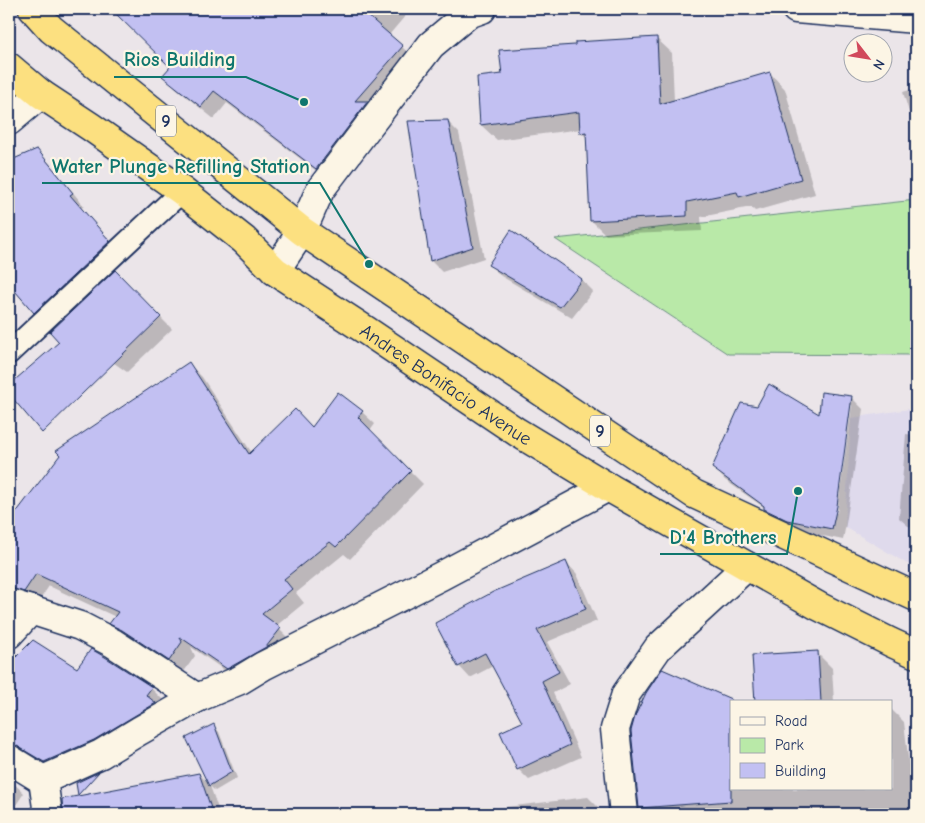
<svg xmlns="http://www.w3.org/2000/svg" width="925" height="823" font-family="'Comic Neue',sans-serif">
<rect width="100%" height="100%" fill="#ebe5e9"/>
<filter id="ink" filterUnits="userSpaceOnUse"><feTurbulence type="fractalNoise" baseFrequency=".02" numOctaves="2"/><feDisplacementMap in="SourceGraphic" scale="10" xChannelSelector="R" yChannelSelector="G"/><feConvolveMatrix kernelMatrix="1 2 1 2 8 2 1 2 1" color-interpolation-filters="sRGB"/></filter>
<g filter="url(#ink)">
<path fill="#dfdaec" d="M 916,408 L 916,569 L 845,527 L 851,418 Z"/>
<path fill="#b9e9a8" stroke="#6a8c83" d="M 916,200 L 916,355 L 728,354 L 555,239 Z"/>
<g fill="#0003" fill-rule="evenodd">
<path d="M 112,9 L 411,9 L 389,35 L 415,59 L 330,181 L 227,103 L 214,119 L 177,89 L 164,76 L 172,67 Z"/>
<path d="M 656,38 L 672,53 L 674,101 L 770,73 L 785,89 L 815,194 L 755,211 L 751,207 L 701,217 L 702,231 L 606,235 L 591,220 L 588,139 L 581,132 L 581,129 L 497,140 L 481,125 L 504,75 L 577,46 Z"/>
<path d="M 916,88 L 916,136 L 903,92 Z"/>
<path d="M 447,121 L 459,133 L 484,258 L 442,272 L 431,261 Z"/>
<path d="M 37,150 L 49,163 L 84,206 L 81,208 L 121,254 L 47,324 L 9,282 L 9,163 Z"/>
<path d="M 512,231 L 582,280 L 593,291 L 572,318 L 501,276 L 490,265 Z"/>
<path d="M 115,272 L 172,329 L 127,372 L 77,337 Z"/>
<path d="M 189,364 L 202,377 L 252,453 L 313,428 L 362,412 L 375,424 L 370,431 L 423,484 L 350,559 L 344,554 L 296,593 L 304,603 L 276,626 L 292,642 L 240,681 L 191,647 L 195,656 L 183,673 L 124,636 L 111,623 L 116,617 L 49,586 L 37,604 L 9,604 L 9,524 L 62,455 Z"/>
<path d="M 852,398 L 863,409 L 847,518 L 843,540 L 799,531 L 776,520 L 765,508 L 725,480 L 714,468 L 820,416 ZM 850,405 L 852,405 L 837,513 L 834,512 Z"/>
<path d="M 906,434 L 916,435 L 916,527 L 908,526 L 899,518 Z"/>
<path d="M 566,562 L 577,574 L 597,621 L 547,642 L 570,684 L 553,693 L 581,757 L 529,780 L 518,769 L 523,723 L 493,666 L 470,678 L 459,666 Z"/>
<path d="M 33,641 L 78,669 L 151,688 L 163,700 L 158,707 L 58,774 L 9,762 L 9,666 Z"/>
<path d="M 817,653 L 832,668 L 834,702 L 756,702 Z"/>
<path d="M 663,670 L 735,702 L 731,702 L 731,789 L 891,789 L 891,709 L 904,722 L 914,808 L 908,809 L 908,814 L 823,814 L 823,810 L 763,814 L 647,814 L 640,807 Z"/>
<path d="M 214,726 L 219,732 L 237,778 L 215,791 L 210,786 L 220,814 L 84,814 L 80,797 L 199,774 L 208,783 Z"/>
<path d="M 9,779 L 24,793 L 10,814 L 9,814 Z"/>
<path d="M 588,797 L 599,808 L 600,814 L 454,814 L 458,813 Z"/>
</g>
<g fill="#c2c0f2" stroke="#1b2f5e">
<path d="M 111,9 L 360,9 L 403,46 L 355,101 L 368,101 L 316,169 L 214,91 L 201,107 L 162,76 L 170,67 Z"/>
<path d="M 657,37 L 660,104 L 770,72 L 801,179 L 739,197 L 737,192 L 687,202 L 687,216 L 590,221 L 586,132 L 580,133 L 579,112 L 480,125 L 477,77 L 502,74 L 499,50 L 575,45 L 575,42 Z"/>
<path d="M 448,120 L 473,247 L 430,261 L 408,121 Z"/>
<path d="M 37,149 L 73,193 L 70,195 L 110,241 L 34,313 L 9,284 L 9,161 Z"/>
<path d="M 511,230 L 582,279 L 560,307 L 488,265 Z"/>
<path d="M 115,270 L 161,317 L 42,433 L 9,394 L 9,385 L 59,342 L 50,332 Z"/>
<path d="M 189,362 L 249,454 L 295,409 L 312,427 L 338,392 L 363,411 L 358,417 L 411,471 L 336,547 L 330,542 L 284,579 L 292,589 L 262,614 L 281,628 L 266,647 L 227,669 L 180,637 L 182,642 L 169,661 L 122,630 L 109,624 L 118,612 L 36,574 L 24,592 L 9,588 L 9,522 L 60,455 L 56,451 Z"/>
<path d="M 769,384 L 819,414 L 821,392 L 852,396 L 837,506 L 832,529 L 787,520 L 764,509 L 764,506 L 712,468 L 741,403 L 757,406 Z"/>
<path d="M 566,561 L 586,609 L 537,630 L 559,672 L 542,681 L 570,745 L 517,770 L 500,732 L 522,722 L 485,653 L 458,667 L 435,623 L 493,592 Z"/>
<path d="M 33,640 L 77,668 L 91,649 L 105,657 L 152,687 L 146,695 L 156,703 L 94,740 L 44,762 L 17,746 L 9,743 L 9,664 Z"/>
<path d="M 818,651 L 821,702 L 755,702 L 752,655 Z"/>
<path d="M 662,669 L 731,699 L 731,801 L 639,808 L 631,731 L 635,716 L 646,693 Z"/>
<path d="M 214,724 L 232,772 L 209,786 L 186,738 Z"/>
<path d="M 99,772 L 78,795 L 76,783 Z"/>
<path d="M 199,773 L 213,814 L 63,814 L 62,799 Z"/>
</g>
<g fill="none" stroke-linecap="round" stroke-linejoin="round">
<defs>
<path id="lane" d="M 9,353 L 182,191"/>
<g id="street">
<path d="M 796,9 L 916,19"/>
<path d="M 9,121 L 41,94"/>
<path d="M 275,271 L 302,231 L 320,190 L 367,128 L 431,45 L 468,14 L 482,9"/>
<path d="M 9,603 L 80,626 L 113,643 L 197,698"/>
<path d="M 9,634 L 31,610"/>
<path d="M 9,759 L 43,780"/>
<path d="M 48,814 L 43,780 L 101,754 L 139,731 L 197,698 L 240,680 L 263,666 L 441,576 L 608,487"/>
<path d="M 624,814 L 615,729 L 626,694 L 658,648 L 747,566"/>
</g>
<g id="highway">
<path d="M 33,9 L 51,29 L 302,231 L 694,494 L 916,597"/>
<path id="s1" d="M 9,67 L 41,94 L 91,127 L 182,191 L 244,240 L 275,271 L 367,331 L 517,432 L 608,487 L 747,566 L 818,606 L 890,642 L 916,654"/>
</g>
</defs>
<use href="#lane" stroke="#1b2f5e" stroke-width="25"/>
<use href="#street" stroke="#1b2f5e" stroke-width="31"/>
<use href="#highway" stroke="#1b2f5e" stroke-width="31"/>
<use href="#lane" stroke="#fcf5e5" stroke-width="21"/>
<use href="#street" stroke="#fcf5e5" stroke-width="28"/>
<use href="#highway" stroke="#fce080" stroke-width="28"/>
</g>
</g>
<g text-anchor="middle" stroke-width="4.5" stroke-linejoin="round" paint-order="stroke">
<g fill="#fcf5e5" stroke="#5e6a86" stroke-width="1">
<rect x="156" y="105.5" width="20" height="31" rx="4"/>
<rect x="590" y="415.5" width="20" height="31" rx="4"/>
</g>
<g font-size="18" font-weight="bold" fill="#1b2f5e">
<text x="166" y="127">9</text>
<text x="600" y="437">9</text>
</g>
<g font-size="19" fill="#1b2f5e" stroke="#fcf5e5">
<text dy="7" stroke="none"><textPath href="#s1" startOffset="541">Andres Bonifacio Avenue</textPath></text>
</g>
</g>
<path fill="none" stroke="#0f766e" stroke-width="2" d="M304 102L246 77H114M369 264L320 183H42M798 491L787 554H660"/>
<g fill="#0f766e" stroke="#fcf5e5" stroke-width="2">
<circle cx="304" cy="102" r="5"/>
<circle cx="369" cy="264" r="5"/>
<circle cx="798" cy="491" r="5"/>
</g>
<g font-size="20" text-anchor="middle" font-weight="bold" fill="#0f766e" stroke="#fcf5e5" stroke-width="4.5" stroke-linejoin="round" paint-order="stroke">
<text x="180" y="66">Rios Building</text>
<text x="181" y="173">Water Plunge Refilling Station</text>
<text x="723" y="544">D'4 Brothers</text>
</g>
<rect width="925" height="823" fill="none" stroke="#fcf5e5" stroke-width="30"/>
<rect x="15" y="15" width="895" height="793" fill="none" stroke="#1b2f5e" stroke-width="2" filter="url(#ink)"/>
<rect x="730" y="700" width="162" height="90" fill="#fcf5e5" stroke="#a2a6af"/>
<rect x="740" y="717" width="25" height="8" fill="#fcf5e5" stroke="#a2a6af"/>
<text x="775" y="726" font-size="15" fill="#1b2f5e">Road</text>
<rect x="740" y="738" width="25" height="15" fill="#b9e9a8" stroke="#a2a6af"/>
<text x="775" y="750" font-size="15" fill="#1b2f5e">Park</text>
<rect x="740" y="763" width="25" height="15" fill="#c2c0f2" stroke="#a2a6af"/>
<text x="775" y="776" font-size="15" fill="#1b2f5e">Building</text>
<g transform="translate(868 58) rotate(121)"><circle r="24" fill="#fcf5e5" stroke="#a2a6af"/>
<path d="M0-4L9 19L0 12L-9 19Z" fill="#d1495b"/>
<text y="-8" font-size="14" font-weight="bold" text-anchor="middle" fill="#1b2f5e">N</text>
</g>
</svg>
